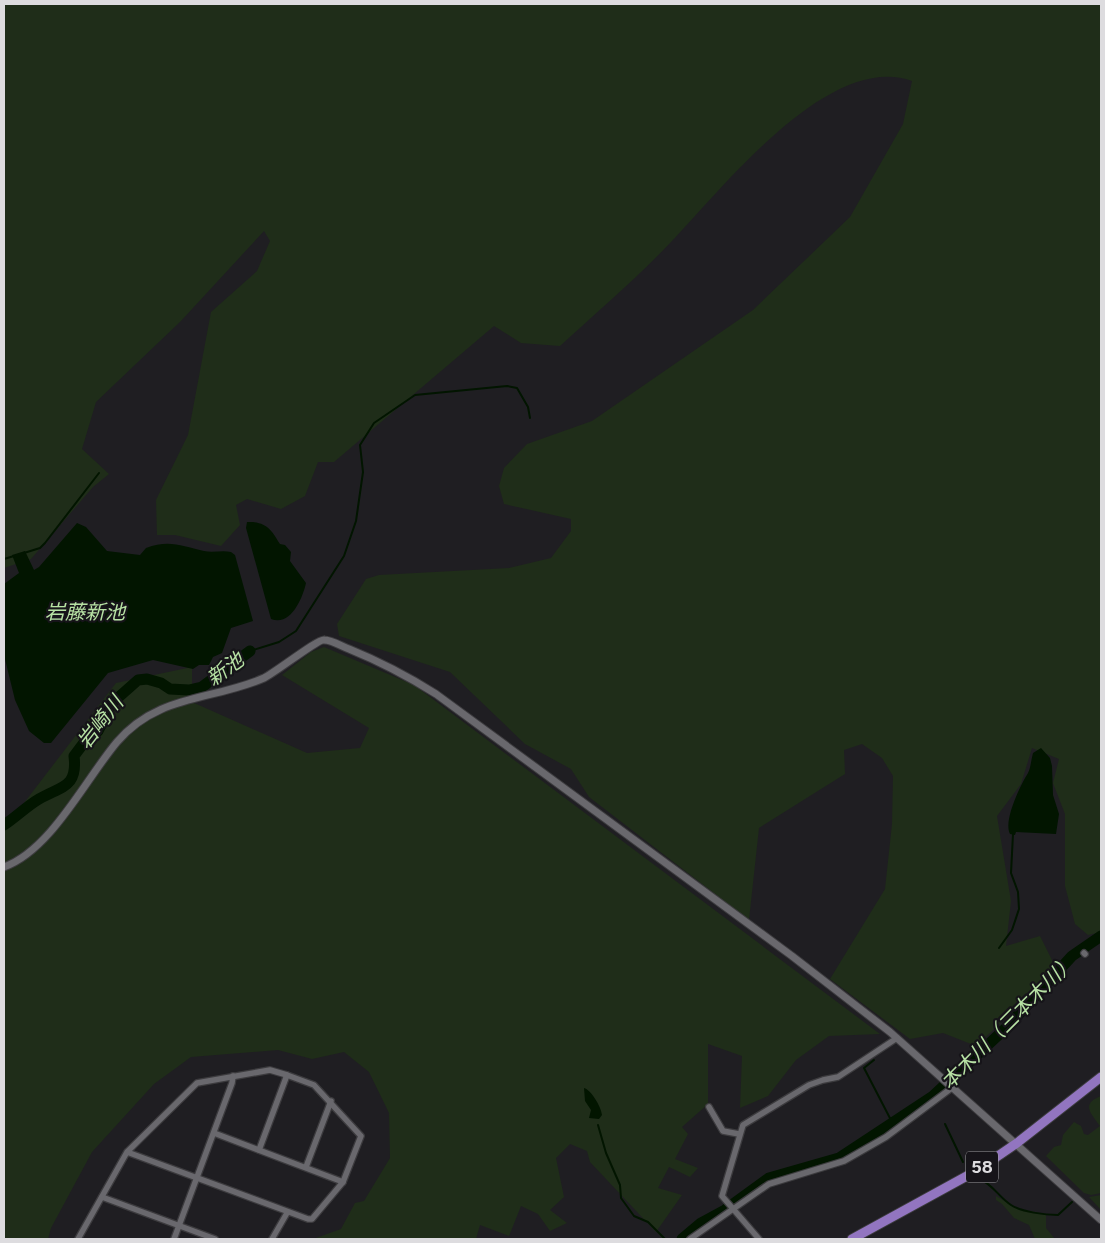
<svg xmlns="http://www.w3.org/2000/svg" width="1105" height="1243" font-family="Figtree,'Noto Sans JP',sans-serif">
<rect width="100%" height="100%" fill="#1f1e22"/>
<g fill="#1f2d19">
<path d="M 4,4 L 1101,4 L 1101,932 L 1088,935 L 1075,924 L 1065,886 L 1065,814 L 1053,783 L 1059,759 L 1032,748 L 1021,784 L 997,816 L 1011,901 L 1006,946 L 1040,936 L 1054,964 L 1020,1005 L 976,1046 L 943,1033 L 910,1039 L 830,979 L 885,889 L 892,824 L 893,776 L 882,758 L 862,744 L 844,750 L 845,774 L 759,828 L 749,920 L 589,797 L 571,769 L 525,744 L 450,672 L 339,636 L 337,624 L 366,579 L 379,575 L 509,568 L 551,558 L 571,531 L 571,519 L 504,504 L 499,486 L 504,468 L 527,444 L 592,421 L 753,310 L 850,217 L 903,124 L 912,81 C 829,51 722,189 671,242 C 636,279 597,312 560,346 L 521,343 L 494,326 L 334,462 L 318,462 L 305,496 L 281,509 L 247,499 L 236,505 L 240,525 L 221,546 L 175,535 L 157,535 L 156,500 L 188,435 L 211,312 L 257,271 L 270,241 L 264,231 L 181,321 L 96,402 L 82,449 L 109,474 L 93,487 L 31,559 L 4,568 Z"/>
<path d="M 324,647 L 414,685 L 880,1034 L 829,1036 L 796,1060 L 768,1096 L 740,1108 L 742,1056 L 708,1044 L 708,1104 L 682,1127 L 688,1134 L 675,1159 L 698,1168 L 690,1177 L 669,1167 L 658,1188 L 682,1195 L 656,1232 L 590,1162 L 587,1151 L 570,1144 L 556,1158 L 564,1197 L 550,1210 L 567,1223 L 550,1231 L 538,1214 L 521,1206 L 509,1236 L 480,1225 L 476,1239 L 313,1239 L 341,1229 L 355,1203 L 364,1201 L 390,1158 L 389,1113 L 369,1072 L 344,1052 L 312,1059 L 278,1050 L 191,1057 L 154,1084 L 92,1152 L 51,1228 L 48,1239 L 4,1239 L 4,829 L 116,683 L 192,667 L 192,702 L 307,753 L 360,748 L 369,728 L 282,675 L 311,652 Z"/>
<path d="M 1101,1096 L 1101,1193 L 1091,1195 L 1084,1193 L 1046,1156 L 1054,1147 L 1061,1145 L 1063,1135 L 1074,1122 L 1081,1126 L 1084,1134 L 1088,1135 L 1100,1126 C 1090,1112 1081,1104 1101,1096 Z"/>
<path d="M 1101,1195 L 1101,1210 L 1089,1197 Z"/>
<path d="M 996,1196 L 1018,1209 L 1046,1214 L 1046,1228 L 1055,1239 L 1035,1239 L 1029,1225 L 1014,1218 L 1002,1204 L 996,1200 Z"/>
</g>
<g fill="#021500">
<path d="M 247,522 C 267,521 272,531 280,544 L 285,545 L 291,552 L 290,561 L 306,583 C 303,597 291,627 271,619 L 246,528 Z"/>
<path d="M 77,523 L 86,527 L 107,551 L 140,555 L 146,548 C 169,539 182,546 204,551 C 213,553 222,550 231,552 L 235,555 L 253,621 L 231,628 L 222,653 L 213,657 L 209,665 L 199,665 L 193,669 L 153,660 L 108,673 L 51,743 L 44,743 L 29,731 L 15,700 L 4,655 L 4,584 L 19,573 L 12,555 L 25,551 L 34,570 L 39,567 Z"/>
<path d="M 1041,748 L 1050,758 L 1052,766 L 1053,795 L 1059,814 L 1056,834 L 1016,832 L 1015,835 L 1010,834 C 1003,821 1020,786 1028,773 C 1031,767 1031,760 1033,753 Z"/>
<path d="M 584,1088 C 591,1090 601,1106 602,1115 L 599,1119 L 589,1118 L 591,1110 L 585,1101 Z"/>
</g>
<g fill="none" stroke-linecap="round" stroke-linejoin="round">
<g stroke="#021500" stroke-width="2">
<path d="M 24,553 L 40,548 L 45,543 L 99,473"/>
<path d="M 4,559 L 14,556"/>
<path d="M 250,651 L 279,642 L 296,631 L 344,556 L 356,521 L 363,472 L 360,445 L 374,423 L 415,395 L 507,386 L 517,388 L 528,407 L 530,418"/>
<path d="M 999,948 L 1012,930 L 1019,909 L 1018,892 L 1011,873 L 1013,834"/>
<path d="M 874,1060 L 864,1068 L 893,1124"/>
<path d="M 945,1124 L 963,1162"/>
<path d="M 598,1125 L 606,1153 L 620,1185 L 621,1198 L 634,1216 L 648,1222 L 665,1239"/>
<path d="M 980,1179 C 993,1185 999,1197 1011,1205 C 1022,1212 1045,1215 1058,1215 L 1072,1202"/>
</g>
<g stroke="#021500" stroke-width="11">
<path d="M 4,825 C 16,817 27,806 39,799 C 61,786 78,788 74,756 L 86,740 L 98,731 L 112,703 L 138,680 L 147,679 L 161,683 L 170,689 L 189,690 L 202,687 L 250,651"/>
<path d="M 682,1239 L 701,1223 L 725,1210 L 769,1178 L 839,1158 L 933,1096 L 1007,1027 L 1072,956 L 1101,936"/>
</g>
<defs>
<g id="minor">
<path d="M 1084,953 L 1085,954"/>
<path d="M 709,1107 L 723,1131 L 739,1134"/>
<path d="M 214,1133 L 343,1182"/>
<path d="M 259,1150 L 287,1075"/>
<path d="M 306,1167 L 331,1101"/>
<path d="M 102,1197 L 215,1239"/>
<path d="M 78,1239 L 127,1152 L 197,1083 L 270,1070 L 287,1075 L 314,1085 L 361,1136 L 343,1182 L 312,1219 L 308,1219 L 127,1152"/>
<path d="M 174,1239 L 232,1083 L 233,1076"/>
<path d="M 272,1239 L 287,1213"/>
<path d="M 690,1239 L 769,1184 L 844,1161 L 886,1137 L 953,1087"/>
<path d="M 759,1239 L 722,1196 L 743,1125 L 809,1085 L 823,1080 L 838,1077 L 897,1038"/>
</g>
<path id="tertiary" d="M 4,867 C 51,850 85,780 117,742 C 158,694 211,701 264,678 C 276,672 318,639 324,640 C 332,640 341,646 349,649 C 381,662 406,675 436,694 L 792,956 L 890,1032 L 1101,1220"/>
<path id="primary" d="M 852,1239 L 976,1171 L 1017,1143 L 1101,1077"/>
</defs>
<use href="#minor" stroke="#3c3b3e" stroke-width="8"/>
<use href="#tertiary" stroke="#3c3b3e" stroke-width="9"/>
<use href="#primary" stroke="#3c3b3e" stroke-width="11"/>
<use href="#minor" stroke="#69686d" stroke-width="5.5"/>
<use href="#tertiary" stroke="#69686d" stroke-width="7"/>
<use href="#primary" stroke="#9275c0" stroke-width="9"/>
</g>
<g text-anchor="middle" stroke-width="4.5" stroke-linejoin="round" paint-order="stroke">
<rect fill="#161419" stroke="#a1a0a4" stroke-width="1" x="966" y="1151.5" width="32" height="31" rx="4"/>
<g font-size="18" font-weight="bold" fill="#dddcdf">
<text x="982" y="1173">58</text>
</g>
<g font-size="20" font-style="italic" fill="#b7e2a4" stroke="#161419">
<text x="85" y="619">岩藤新池</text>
<text transform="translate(225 669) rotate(-36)" y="7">新池</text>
<text transform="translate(100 722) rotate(-52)" y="7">岩崎川</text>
<text transform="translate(1008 1022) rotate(-45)" y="7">本木川（三本木川）</text>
</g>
</g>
<rect width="1105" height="1243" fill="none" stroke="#dddcdf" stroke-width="10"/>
</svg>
